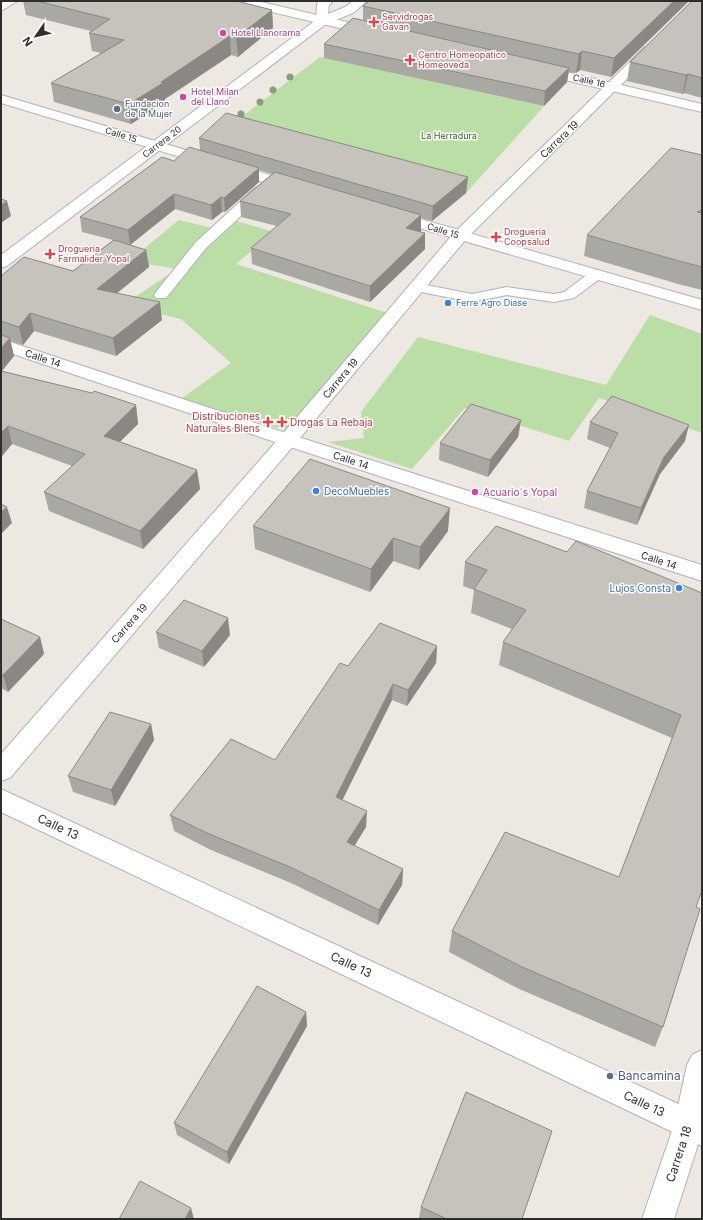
<svg xmlns="http://www.w3.org/2000/svg" width="703" height="1220" font-family="Inter,sans-serif">
<rect width="100%" height="100%" fill="#ede8e2"/>
<g fill="#badea5">
<path d="M 320,57 L 544,106 L 466,193 L 227,128 Z"/>
<path d="M 230,219 L 274,232 L 236,264 L 390,314 L 292,432 L 181,399 L 231,363 L 181,319 L 123,305 L 177,269 L 129,261 L 179,220 L 212,228 Z"/>
<path d="M 650,315 L 702,334 L 702,433 L 599,398 L 569,441 L 465,408 L 412,469 L 328,442 L 364,438 L 361,412 L 418,337 L 606,385 Z"/>
</g>
<g fill="none" stroke-linecap="round" stroke-linejoin="round">
<defs>
<g id="service">
<path d="M 260,187 L 266,191 L 265,194 L 206,248 L 166,298 L 156,298 L 154,295 L 156,292 L 196,242 L 255,188 Z"/>
<path d="M 596,271 L 601,272 L 603,275 L 601,278 L 574,298 L 554,302 L 507,295 L 472,302 L 416,291 L 411,290 L 409,287 L 411,284 L 416,283 L 472,294 L 507,287 L 554,294 L 564,292 L 591,272 Z"/>
</g>
<g id="minor">
<path d="M 3,1 L 18,1 L 1,11 L 1,2 Z"/>
<path d="M 236,1 L 257,1 L 377,29 L 379,32 L 373,36 L 238,4 Z"/>
<path d="M 540,66 L 702,104 L 702,112 L 535,73 L 534,70 Z"/>
<path d="M 1,95 L 300,184 L 302,187 L 300,190 L 290,190 L 1,103 Z"/>
<path d="M 393,211 L 702,300 L 702,310 L 388,219 L 385,216 L 388,213 Z"/>
<path d="M 1,339 L 295,436 L 702,565 L 702,581 L 281,444 L 1,350 Z"/>
<path d="M 1,789 L 702,1115 L 702,1146 L 1,812 Z"/>
</g>
<path id="tertiary" d="M 702,1050 L 702,1132 L 674,1219 L 642,1219 L 674,1125 L 687,1065 L 692,1055 Z"/>
<g id="secondary">
<path d="M 319,1 L 333,1 L 329,5 L 328,14 L 345,7 L 353,1 L 367,1 L 353,13 L 326,24 L 7,266 L 1,268 L 1,255 L 316,20 L 317,4 Z"/>
<path d="M 649,46 L 653,47 L 655,50 L 653,53 L 466,239 L 295,444 L 10,778 L 1,781 L 1,754 L 281,436 L 454,233 L 645,47 Z"/>
</g>
</defs>
<use href="#service" stroke="#b2b4bc" stroke-width="2"/>
<use href="#minor" stroke="#b2b4bc" stroke-width="2"/>
<use href="#tertiary" stroke="#b2b4bc" stroke-width="2"/>
<use href="#secondary" stroke="#b2b4bc" stroke-width="2"/>
<use href="#service" fill="#fff" fill-rule="evenodd"/>
<use href="#minor" fill="#fff" fill-rule="evenodd"/>
<use href="#tertiary" fill="#fff" fill-rule="evenodd"/>
<use href="#secondary" fill="#fff" fill-rule="evenodd"/>
</g>
<g fill="#87a079">
<circle cx="290" cy="77" r="3.5"/>
<circle cx="273" cy="90" r="3.5"/>
<circle cx="260" cy="102" r="3.5"/>
<circle cx="241" cy="114" r="3.5"/>
</g>
<g fill="#aaa8a3">
<path d="M 23,1 L 237,1 L 272,10 L 273,28 L 238,57 L 231,55 L 165,99 L 165,102 L 131,124 L 54,102 L 51,83 L 101,53 L 92,51 L 89,33 L 91,31 L 26,15 Z"/>
<path d="M 369,1 L 689,1 L 611,77 L 580,70 L 576,73 L 569,72 L 567,82 L 544,106 L 324,58 L 324,44 L 363,21 L 363,6 Z"/>
<path d="M 702,1 L 702,98 L 684,93 L 683,94 L 627,81 L 630,62 Z"/>
<path d="M 199,138 L 468,177 L 466,193 L 432,221 L 421,218 L 421,231 L 420,232 L 425,233 L 425,249 L 370,302 L 252,264 L 251,248 L 277,226 L 241,217 L 240,201 L 272,174 L 259,170 L 259,182 L 225,212 L 222,212 L 212,220 L 175,209 L 130,245 L 146,250 L 149,267 L 117,293 L 162,320 L 116,356 L 34,331 L 23,345 L 10,341 L 14,356 L 2,371 L 136,405 L 138,424 L 120,442 L 197,470 L 200,489 L 143,549 L 49,511 L 44,492 L 72,466 L 12,444 L 2,456 L 1,455 L 1,276 L 73,271 L 113,240 L 82,232 L 80,217 L 174,161 L 200,150 Z"/>
<path d="M 702,155 L 702,290 L 678,284 L 584,256 L 587,235 Z"/>
<path d="M 521,420 L 518,437 L 488,477 L 439,460 L 440,443 Z"/>
<path d="M 590,422 L 685,441 L 660,474 L 637,525 L 584,508 L 587,491 L 610,448 L 587,439 Z"/>
<path d="M 253,526 L 448,531 L 419,570 L 393,561 L 370,592 L 255,549 Z"/>
<path d="M 567,552 L 702,593 L 696,907 L 663,1027 L 655,1047 L 517,988 L 449,952 L 452,931 L 619,877 L 672,738 L 499,665 L 503,642 L 512,629 L 471,613 L 474,590 L 463,586 L 465,562 Z"/>
<path d="M 1,619 L 40,637 L 44,654 L 8,692 L 1,688 Z"/>
<path d="M 156,632 L 230,635 L 204,667 L 159,648 Z"/>
<path d="M 437,646 L 436,663 L 407,706 L 392,700 L 342,800 L 366,827 L 354,846 L 403,869 L 402,885 L 378,925 L 291,883 L 211,850 L 174,831 L 170,815 L 275,760 L 348,666 Z"/>
<path d="M 151,724 L 154,740 L 115,806 L 73,792 L 68,776 Z"/>
<path d="M 306,1012 L 307,1026 L 229,1164 L 177,1135 L 174,1123 Z"/>
<path d="M 421,1207 L 522,1219 L 421,1219 L 419,1218 Z"/>
</g>
<g fill="#8b8884">
<path d="M 674,1 L 689,1 L 611,77 L 614,58 Z"/>
<path d="M 272,10 L 273,28 L 238,57 L 236,38 Z"/>
<path d="M 230,36 L 231,55 L 165,99 L 165,102 L 131,124 L 129,104 L 161,82 Z"/>
<path d="M 582,51 L 580,70 L 576,73 L 579,54 Z"/>
<path d="M 569,68 L 567,82 L 544,106 L 545,91 Z"/>
<path d="M 688,74 L 684,93 L 683,94 L 686,75 Z"/>
<path d="M 259,168 L 259,182 L 225,212 L 224,198 Z"/>
<path d="M 468,177 L 466,193 L 432,221 L 433,206 Z"/>
<path d="M 174,194 L 175,209 L 130,245 L 128,230 Z"/>
<path d="M 221,197 L 222,212 L 212,220 L 211,205 Z"/>
<path d="M 7,201 L 11,216 L 1,223 L 1,205 Z"/>
<path d="M 421,215 L 421,231 L 405,243 L 406,228 Z"/>
<path d="M 425,233 L 425,249 L 370,302 L 370,286 Z"/>
<path d="M 146,250 L 149,267 L 100,307 L 97,289 Z"/>
<path d="M 160,302 L 162,320 L 116,356 L 113,338 Z"/>
<path d="M 30,313 L 34,331 L 23,345 L 19,327 Z"/>
<path d="M 10,338 L 14,356 L 1,372 L 1,348 Z"/>
<path d="M 136,405 L 138,424 L 107,454 L 104,436 Z"/>
<path d="M 521,420 L 518,437 L 488,477 L 490,460 Z"/>
<path d="M 689,425 L 685,441 L 660,474 L 637,525 L 641,508 L 664,457 Z"/>
<path d="M 8,426 L 12,444 L 2,456 L 1,451 L 1,433 Z"/>
<path d="M 197,470 L 200,489 L 143,549 L 140,531 Z"/>
<path d="M 7,507 L 12,523 L 1,534 L 1,512 Z"/>
<path d="M 450,508 L 448,531 L 419,570 L 420,547 Z"/>
<path d="M 393,538 L 393,561 L 370,592 L 371,569 Z"/>
<path d="M 228,618 L 230,635 L 204,667 L 202,651 Z"/>
<path d="M 40,637 L 44,654 L 8,692 L 3,675 Z"/>
<path d="M 437,646 L 436,663 L 407,706 L 408,690 Z"/>
<path d="M 393,684 L 392,700 L 336,813 L 336,797 Z"/>
<path d="M 151,724 L 154,740 L 115,806 L 111,790 Z"/>
<path d="M 367,811 L 366,827 L 347,858 L 347,842 Z"/>
<path d="M 403,869 L 402,885 L 378,925 L 379,910 Z"/>
<path d="M 306,1012 L 307,1026 L 229,1164 L 227,1152 Z"/>
<path d="M 191,1208 L 194,1219 L 185,1219 Z"/>
</g>
<g fill="#c6c3bd" stroke="#8b8884">
<path d="M 37,1 L 237,1 L 272,10 L 236,38 L 230,36 L 161,82 L 163,83 L 129,104 L 51,83 L 124,40 L 89,33 L 110,19 Z"/>
<path d="M 369,1 L 674,1 L 614,58 L 582,51 L 579,54 L 363,6 Z"/>
<path d="M 692,1 L 702,1 L 702,78 L 688,74 L 686,75 L 630,62 Z"/>
<path d="M 353,18 L 569,68 L 545,91 L 324,44 Z"/>
<path d="M 226,113 L 468,177 L 433,206 L 199,138 Z"/>
<path d="M 189,147 L 259,168 L 224,198 L 221,197 L 211,205 L 174,194 L 128,230 L 80,217 L 162,157 L 174,161 Z"/>
<path d="M 671,148 L 702,155 L 702,210 L 697,212 L 702,213 L 702,267 L 683,262 L 587,235 Z"/>
<path d="M 275,172 L 421,215 L 406,228 L 425,233 L 370,286 L 251,248 L 291,214 L 240,201 Z"/>
<path d="M 1,199 L 7,201 L 1,205 Z"/>
<path d="M 114,240 L 146,250 L 97,289 L 160,302 L 113,338 L 30,313 L 19,327 L 1,321 L 1,276 L 24,257 L 73,271 Z"/>
<path d="M 1,335 L 10,338 L 1,348 Z"/>
<path d="M 1,371 L 92,393 L 94,391 L 136,405 L 104,436 L 197,470 L 140,531 L 44,492 L 85,454 L 8,426 L 1,433 Z"/>
<path d="M 612,396 L 689,425 L 664,457 L 641,508 L 587,491 L 618,433 L 590,422 Z"/>
<path d="M 471,404 L 521,420 L 490,460 L 440,443 Z"/>
<path d="M 310,459 L 450,508 L 420,547 L 393,538 L 371,569 L 253,526 Z"/>
<path d="M 1,504 L 7,507 L 1,512 Z"/>
<path d="M 496,526 L 567,552 L 576,541 L 702,593 L 702,890 L 696,907 L 700,909 L 663,1027 L 522,967 L 452,931 L 505,832 L 619,877 L 681,715 L 503,642 L 526,610 L 474,589 L 487,570 L 465,562 Z"/>
<path d="M 184,600 L 228,618 L 202,651 L 156,632 Z"/>
<path d="M 1,619 L 40,637 L 3,675 L 1,674 Z"/>
<path d="M 380,623 L 437,646 L 408,690 L 393,684 L 336,797 L 367,811 L 347,842 L 403,869 L 379,910 L 290,867 L 209,834 L 170,815 L 231,739 L 275,760 L 340,663 L 348,666 Z"/>
<path d="M 110,712 L 151,724 L 111,790 L 68,776 Z"/>
<path d="M 257,986 L 306,1012 L 227,1152 L 174,1123 Z"/>
<path d="M 466,1092 L 552,1131 L 522,1219 L 447,1219 L 421,1207 Z"/>
<path d="M 140,1181 L 191,1208 L 185,1219 L 119,1219 Z"/>
</g>
<g fill="#e0444e" stroke="#fff" stroke-width="1.5">
<path d="M372 16h4v4h4v4h-4v4h-4v-4h-4v-4h4z"/>
<path d="M408 54h4v4h4v4h-4v4h-4v-4h-4v-4h4z"/>
<path d="M494 231h4v4h4v4h-4v4h-4v-4h-4v-4h4z"/>
<path d="M48 248h4v4h4v4h-4v4h-4v-4h-4v-4h4z"/>
<path d="M266 416h4v4h4v4h-4v4h-4v-4h-4v-4h4z"/>
<path d="M280 416h4v4h4v4h-4v4h-4v-4h-4v-4h4z"/>
</g>
<g fill="#d1479c" stroke="#fff" stroke-width="1.5">
<circle cx="223" cy="33" r="4"/>
<circle cx="183" cy="97" r="4"/>
<circle cx="475" cy="492" r="4"/>
</g>
<g fill="#5c6f8a" stroke="#fff" stroke-width="1.5">
<circle cx="117" cy="109" r="4"/>
<circle cx="610" cy="1076" r="4"/>
</g>
<g fill="#3f7fe0" stroke="#fff" stroke-width="1.5">
<circle cx="448" cy="303" r="4"/>
<circle cx="316" cy="491" r="4"/>
<circle cx="679" cy="588" r="4"/>
</g>
<g text-anchor="middle" stroke-width="3" stroke-linejoin="round" paint-order="stroke">
<g font-size="9" fill="#be3a42" stroke="#fff" text-anchor="start">
<text x="382" y="20">Servidrogas<tspan x="382" dy="10">Gavan</tspan></text>
<text x="418" y="58">Centro Homeopatico<tspan x="418" dy="10">Homeoveda</tspan></text>
<text x="504" y="235">Drogueria<tspan x="504" dy="10">Coopsalud</tspan></text>
<text x="58" y="252">Drogueria<tspan x="58" dy="10">Farmalider Yopal</tspan></text>
</g>
<g font-size="9" fill="#b23c85" stroke="#fff" text-anchor="start">
<text x="231" y="36">Hotel Llanorama</text>
<text x="191" y="95">Hotel Milan<tspan x="191" dy="10">del Llano</tspan></text>
</g>
<g font-size="9" fill="#2e2e2e" stroke="#fff">
<text transform="translate(589 81) rotate(13)" y="3">Calle 16</text>
<text transform="translate(121 135) rotate(17)" y="3">Calle 15</text>
<text transform="translate(162 142) rotate(-37)" y="3">Carrera 20</text>
<text transform="translate(443 231) rotate(17)" y="3">Calle 15</text>
</g>
<g font-size="9" fill="#4e5e75" stroke="#fff" text-anchor="start">
<text x="125" y="107">Fundacion<tspan x="125" dy="10">de la Mujer</tspan></text>
</g>
<g font-size="9" fill="#336523" stroke="#fff">
<text x="449" y="139">La Herradura</text>
</g>
<g font-size="9" fill="#366cbe" stroke="#fff" text-anchor="start">
<text x="456" y="306">Ferre Agro Diase</text>
</g>
<g font-size="10" fill="#2e2e2e" stroke="#fff">
<text transform="translate(559 139) rotate(-44)" y="4">Carrera 19</text>
<text transform="translate(43 358) rotate(18)" y="4">Calle 14</text>
<text transform="translate(340 378) rotate(-50)" y="4">Carrera 19</text>
<text transform="translate(351 460) rotate(18)" y="4">Calle 14</text>
<text transform="translate(659 560) rotate(18)" y="4">Calle 14</text>
<text transform="translate(129 623) rotate(-49)" y="4">Carrera 19</text>
</g>
<g font-size="10" fill="#be3a42" stroke="#fff" text-anchor="end">
<text x="260" y="420">Distribuciones<tspan x="260" dy="12">Naturales Blens</tspan></text>
<text x="290" y="426" text-anchor="start">Drogas La Rebaja</text>
</g>
<g font-size="10" fill="#366cbe" stroke="#fff" text-anchor="start">
<text x="324" y="495">DecoMuebles</text>
<text x="671" y="592" text-anchor="end">Lujos Consta</text>
</g>
<g font-size="10" fill="#b23c85" stroke="#fff" text-anchor="start">
<text x="483" y="496">Acuario´s Yopal</text>
</g>
<g font-size="12" fill="#2e2e2e" stroke="#fff">
<text transform="translate(58 827) rotate(25)" y="4">Calle 13</text>
<text transform="translate(351 965) rotate(25)" y="4">Calle 13</text>
<text transform="translate(644 1104) rotate(25)" y="4">Calle 13</text>
<text transform="translate(679 1154) rotate(-72)" y="4">Carrera 18</text>
</g>
<g font-size="12" fill="#4e5e75" stroke="#fff" text-anchor="start">
<text x="618" y="1080">Bancamina</text>
</g>
</g>
<rect width="703" height="1220" fill="none" stroke="#2e2e2e" stroke-width="4"/>
<g transform="translate(36 36) rotate(236)" stroke="#ffffff" stroke-width="3" paint-order="stroke">
<path d="M0-3L7 15L0 10L-7 15Z" fill="#2e2e2e"/>
<text y="-6" font-size="11" font-weight="bold" text-anchor="middle" fill="#2e2e2e">N</text>
</g>
</svg>
